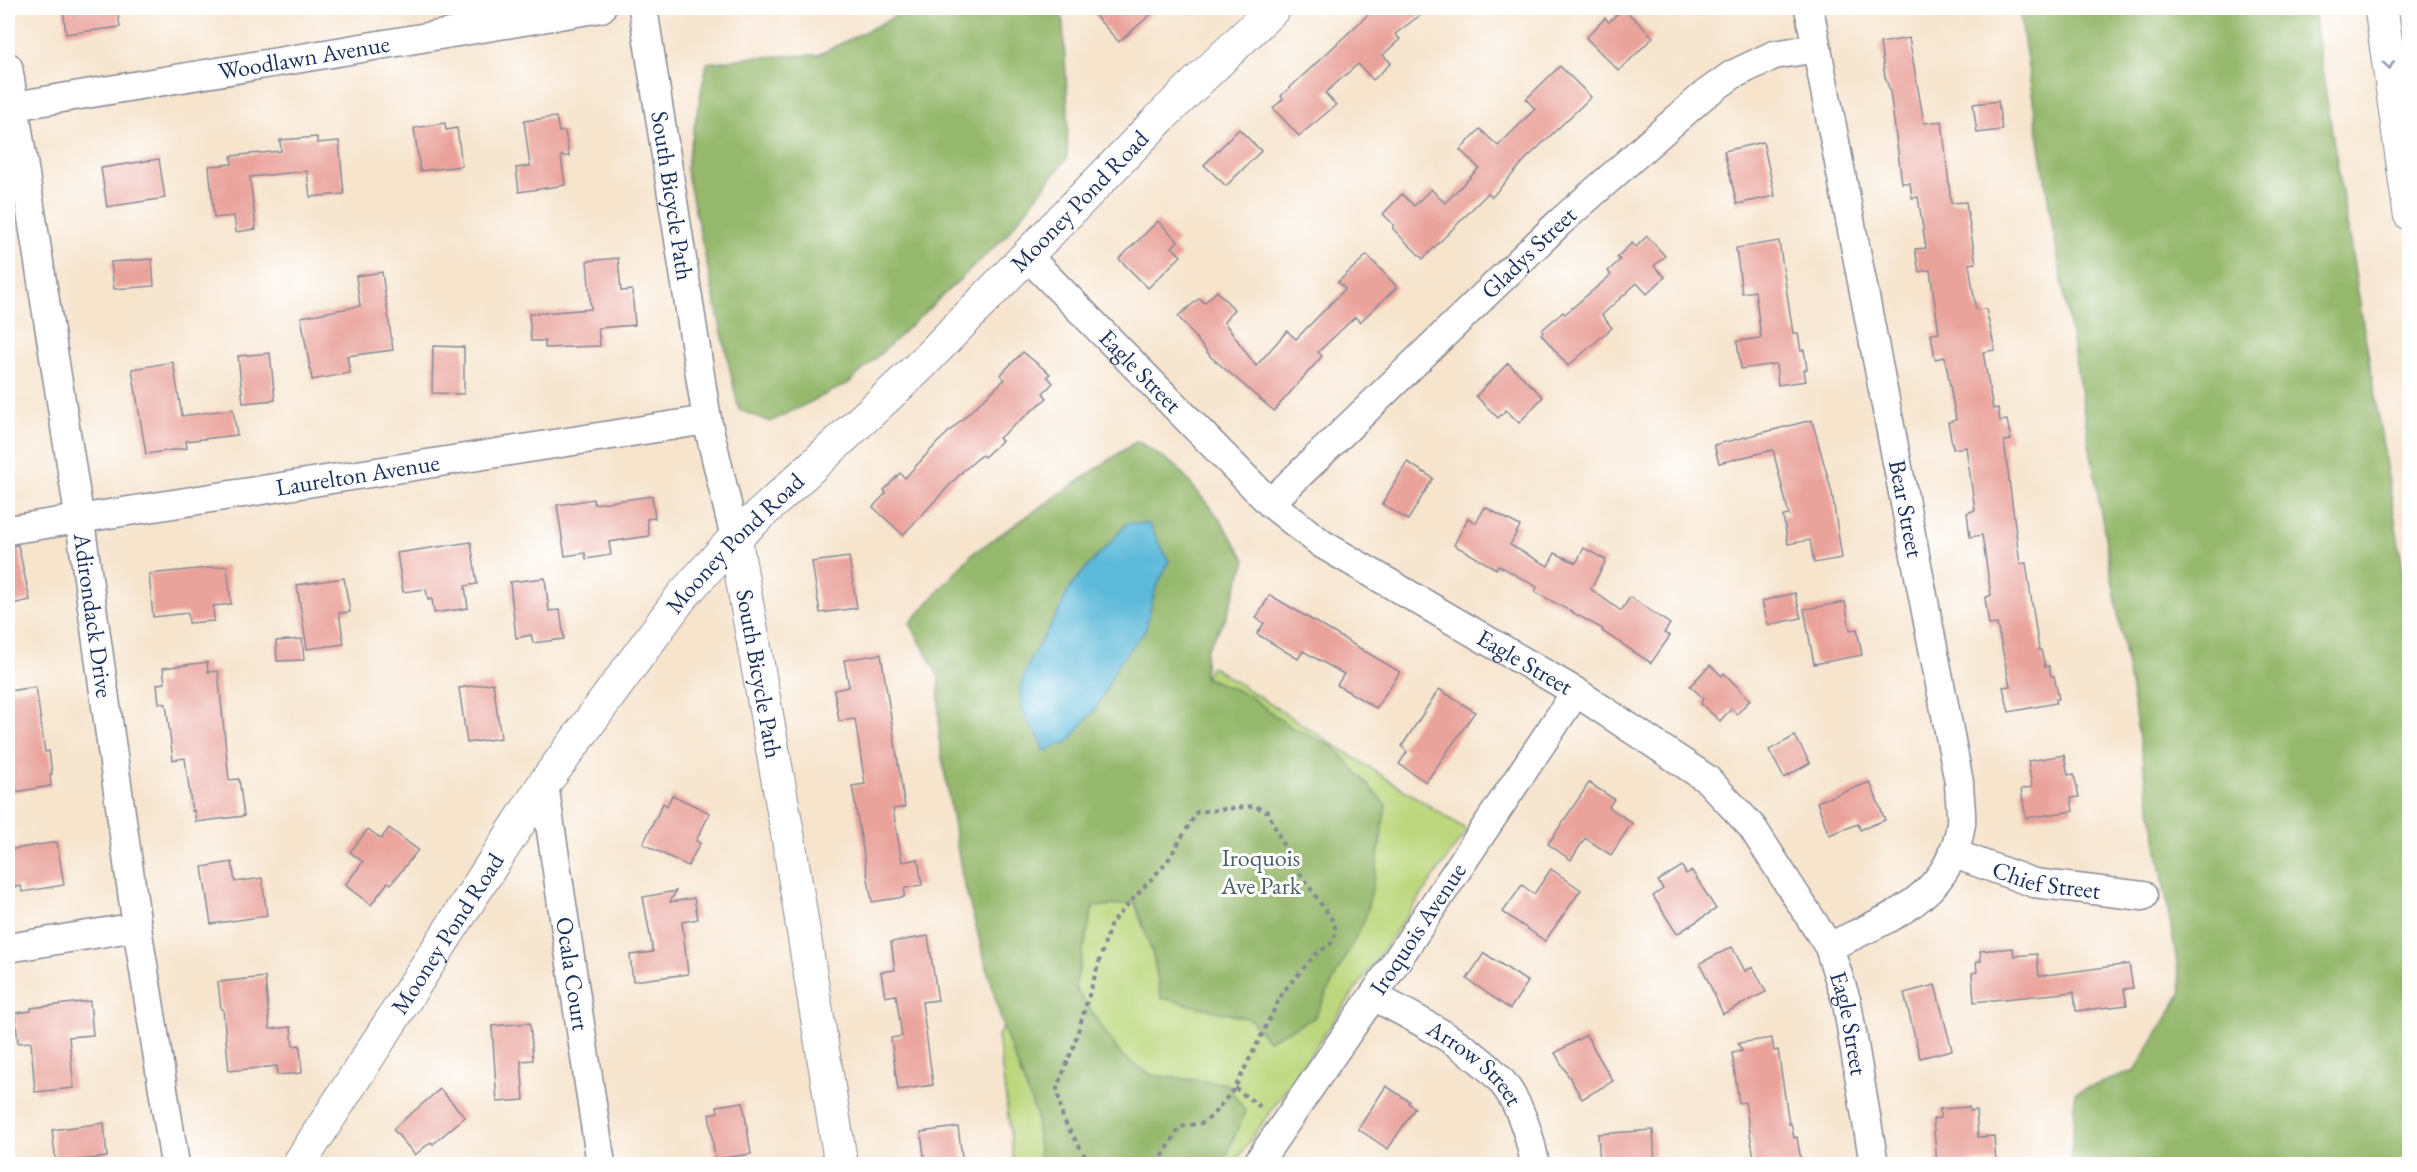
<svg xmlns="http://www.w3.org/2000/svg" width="2417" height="1172" font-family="'EB Garamond',serif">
<rect width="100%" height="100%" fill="#fff"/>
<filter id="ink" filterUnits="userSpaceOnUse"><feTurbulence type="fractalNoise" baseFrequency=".0167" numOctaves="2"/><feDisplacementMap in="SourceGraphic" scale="12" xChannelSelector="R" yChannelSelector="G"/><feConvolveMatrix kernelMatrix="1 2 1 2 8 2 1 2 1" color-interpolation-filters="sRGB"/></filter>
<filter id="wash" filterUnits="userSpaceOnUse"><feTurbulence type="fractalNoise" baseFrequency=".008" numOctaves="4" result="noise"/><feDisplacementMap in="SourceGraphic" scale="24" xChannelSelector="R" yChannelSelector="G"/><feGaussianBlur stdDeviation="1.35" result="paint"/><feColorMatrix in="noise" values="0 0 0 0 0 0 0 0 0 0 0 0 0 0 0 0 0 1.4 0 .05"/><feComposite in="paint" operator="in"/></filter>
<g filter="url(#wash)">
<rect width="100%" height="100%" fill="#f6e4cd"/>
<path fill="#bcd77d" stroke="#6c836e" stroke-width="1.5" d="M 1211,666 L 1467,830 L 1234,1164 L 1014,1164 L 998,1036 Z"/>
<g fill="#95b86c" stroke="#587465" stroke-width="1.5">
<path d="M 912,8 L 1062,8 L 1068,109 L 1067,158 L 1003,239 L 849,383 L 770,422 L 739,410 L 686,169 L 707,63 L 756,57 L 818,55 Z"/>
<path d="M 2019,8 L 2312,8 L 2409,607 L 2409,1164 L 2071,1164 L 2075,1092 L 2135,1071 L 2182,992 L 2051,217 Z"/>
<path d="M 1137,441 L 1176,466 L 1219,518 L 1246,560 L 1225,620 L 1206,650 L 1204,677 L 1248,695 L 1289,726 L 1334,747 L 1386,805 L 1376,870 L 1365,919 L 1314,1018 L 1268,1040 L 1250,1019 L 1161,998 L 1153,955 L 1135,903 L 1093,907 L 1075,988 L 1121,1055 L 1151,1075 L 1227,1084 L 1245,1111 L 1223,1164 L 1040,1164 L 1036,1115 L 1003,1027 L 962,875 L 939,739 L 939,677 L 910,623 L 972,554 Z"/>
</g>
<path fill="#5bb9d9" stroke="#3b749c" stroke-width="1.5" d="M 1127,523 L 1149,524 L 1169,561 L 1155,591 L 1145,631 L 1118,664 L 1097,707 L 1068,742 L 1045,751 C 1040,732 1024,724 1021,702 C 1017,673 1041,642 1055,618 C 1061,608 1065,595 1072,585 C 1088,564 1110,545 1127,523 Z"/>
<g id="blocks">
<g fill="#eaa39b">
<path d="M 63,8 L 117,8 L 120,27 L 66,34 Z"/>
<path d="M 1088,8 L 1158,8 L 1119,42 Z"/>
<path d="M 1375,8 L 1430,8 L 1395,34 L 1400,39 L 1383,55 L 1391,63 L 1373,80 L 1358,64 L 1325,93 L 1336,105 L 1299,136 L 1273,108 L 1283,99 L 1281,96 Z"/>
<path d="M 1623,8 L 1653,37 L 1619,71 L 1586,38 L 1605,18 L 1609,22 Z"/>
<path d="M 1909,38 L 1924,123 L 1942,121 L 1951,203 L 1966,202 L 1976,263 L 1969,264 L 1976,310 L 1986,309 L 1995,350 L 1983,352 L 1993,409 L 1998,408 L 2000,421 L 2007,420 L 2011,440 L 2004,441 L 2020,564 L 2026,563 L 2039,650 L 2041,650 L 2045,667 L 2049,666 L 2051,676 L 2054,676 L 2059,699 L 2056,699 L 2056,703 L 2009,712 L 2003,687 L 2010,686 L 1997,624 L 1989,625 L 1985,598 L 1991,595 L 1982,535 L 1970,537 L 1967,513 L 1975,510 L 1966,447 L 1953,449 L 1948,422 L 1956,420 L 1945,357 L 1935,359 L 1931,334 L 1939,333 L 1930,270 L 1919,272 L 1915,249 L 1926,248 L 1918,197 L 1912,198 L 1910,183 L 1902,183 L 1890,91 L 1885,77 L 1880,43 Z"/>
<path d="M 1560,66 L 1591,97 L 1526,159 L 1492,197 L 1488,193 L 1423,259 L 1393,229 L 1393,224 L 1383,214 L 1402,194 L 1414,206 L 1431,189 L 1445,203 L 1479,168 L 1460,150 L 1480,129 L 1498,146 L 1535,109 L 1526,99 Z"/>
<path d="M 1998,101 L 2002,130 L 1977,133 L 1973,104 Z"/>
<path d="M 556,117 L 559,132 L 565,131 L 569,156 L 561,156 L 565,185 L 519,192 L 516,168 L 530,166 L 524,121 Z"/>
<path d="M 445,123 L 446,130 L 457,128 L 462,166 L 420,171 L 414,128 Z"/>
<path d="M 1239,129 L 1261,151 L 1226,186 L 1204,165 Z"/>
<path d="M 317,137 L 317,143 L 339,141 L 344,194 L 310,197 L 307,171 L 250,177 L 256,229 L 236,232 L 234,216 L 214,218 L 209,166 L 232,164 L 231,156 L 281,151 L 280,140 Z"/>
<path d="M 1763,142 L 1775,196 L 1737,204 L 1724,151 Z"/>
<path d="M 159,159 L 165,198 L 107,207 L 101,168 Z"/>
<path d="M 1158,221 L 1178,241 L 1172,247 L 1181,256 L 1148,288 L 1119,259 Z"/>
<path d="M 1647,236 L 1665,256 L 1654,266 L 1665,277 L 1647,294 L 1637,283 L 1602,315 L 1612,328 L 1568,366 L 1541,334 L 1543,332 L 1542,330 L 1563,312 L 1565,314 L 1611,275 L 1608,271 L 1620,260 L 1617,257 L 1632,243 L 1636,247 Z"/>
<path d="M 1779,241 L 1793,333 L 1798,333 L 1801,351 L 1804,350 L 1807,369 L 1804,370 L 1806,381 L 1778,385 L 1776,364 L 1741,369 L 1737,341 L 1761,338 L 1755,291 L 1742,293 L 1736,248 Z"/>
<path d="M 1367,255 L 1397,287 L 1360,322 L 1355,317 L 1318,352 L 1322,356 L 1274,411 L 1211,357 L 1178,316 L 1200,298 L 1204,303 L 1217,291 L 1234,309 L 1224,322 L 1256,366 L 1287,331 L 1296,339 L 1345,289 L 1338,282 Z"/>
<path d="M 618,258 L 621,291 L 632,290 L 635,325 L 598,328 L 600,346 L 545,348 L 545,341 L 531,341 L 529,314 L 591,309 L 587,261 Z"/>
<path d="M 152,259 L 154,286 L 114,289 L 111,262 Z"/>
<path d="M 382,272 L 393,350 L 347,356 L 350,373 L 312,380 L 301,317 L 360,306 L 356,276 Z"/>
<path d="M 433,346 L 464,347 L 464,394 L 432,393 Z"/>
<path d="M 1023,352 L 1050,374 L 1047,376 L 1053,383 L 1043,393 L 1047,398 L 999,438 L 1002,441 L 984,457 L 982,455 L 963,471 L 903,535 L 873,507 L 886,493 L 884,490 L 900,473 L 905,478 L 937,443 L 1005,379 L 1000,375 Z"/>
<path d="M 270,353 L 275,400 L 243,403 L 238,356 Z"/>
<path d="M 173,362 L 182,416 L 233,409 L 237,435 L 186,441 L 187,448 L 146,454 L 132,369 Z"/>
<path d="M 1508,363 L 1543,397 L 1519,423 L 1506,410 L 1498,418 L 1476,396 Z"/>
<path d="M 1812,420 L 1832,493 L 1842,558 L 1814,563 L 1810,540 L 1788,544 L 1783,516 L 1789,515 L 1773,450 L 1719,463 L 1714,445 Z"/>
<path d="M 1407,462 L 1433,478 L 1408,520 L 1382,504 Z"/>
<path d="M 652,496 L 655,518 L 647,519 L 649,536 L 609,542 L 611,555 L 586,559 L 585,553 L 565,556 L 557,505 L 593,499 L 594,504 Z"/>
<path d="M 1485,507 L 1520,526 L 1510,545 L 1548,566 L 1555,553 L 1576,563 L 1584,548 L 1606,560 L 1591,589 L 1621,611 L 1630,597 L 1670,624 L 1664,633 L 1670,636 L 1651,663 L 1602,631 L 1603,629 L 1535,592 L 1537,587 L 1498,565 L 1496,569 L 1454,545 L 1468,518 L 1476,523 Z"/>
<path d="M 471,542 L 477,584 L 465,586 L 468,608 L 434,613 L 432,599 L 428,600 L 426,589 L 403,592 L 397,553 Z"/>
<path d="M 18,545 L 30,600 L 8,605 L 8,546 Z"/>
<path d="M 849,557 L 857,608 L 820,613 L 812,562 Z"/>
<path d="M 227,566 L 231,604 L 213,606 L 214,621 L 189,623 L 188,613 L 153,617 L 149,574 Z"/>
<path d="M 344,578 L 350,612 L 339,613 L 344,644 L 307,649 L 297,585 Z"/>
<path d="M 545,578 L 549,611 L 560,610 L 564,639 L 533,643 L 531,635 L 516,638 L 510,582 Z"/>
<path d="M 1795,593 L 1801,618 L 1768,625 L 1762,601 Z"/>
<path d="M 1270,595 L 1400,672 L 1376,708 L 1337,685 L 1344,674 L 1303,651 L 1298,659 L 1257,634 L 1264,623 L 1256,618 Z"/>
<path d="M 1845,602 L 1850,630 L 1857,629 L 1862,655 L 1814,664 L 1804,609 Z"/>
<path d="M 302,639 L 304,660 L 277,661 L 276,641 Z"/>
<path d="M 881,654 L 905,807 L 893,809 L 902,862 L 918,859 L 922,885 L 905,888 L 904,897 L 872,902 L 852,786 L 865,784 L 855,719 L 839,721 L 834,690 L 849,687 L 844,660 Z"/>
<path d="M 207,662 L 208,672 L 218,671 L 229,780 L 239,779 L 244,816 L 196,822 L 194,810 L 192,811 L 185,758 L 173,760 L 166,704 L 159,703 L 157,684 L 165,683 L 163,668 Z"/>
<path d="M 1710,665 L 1722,676 L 1724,673 L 1750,700 L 1737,714 L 1731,709 L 1720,721 L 1701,704 L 1703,698 L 1690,686 Z"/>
<path d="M 493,683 L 501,738 L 467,743 L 459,688 Z"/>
<path d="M 36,687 L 45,752 L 49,751 L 52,774 L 50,774 L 51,786 L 9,793 L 8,691 Z"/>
<path d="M 1439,689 L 1475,712 L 1426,782 L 1399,764 L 1407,752 L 1402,746 Z"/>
<path d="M 1795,736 L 1810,763 L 1784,778 L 1769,750 Z"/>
<path d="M 2064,755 L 2068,775 L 2074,774 L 2079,797 L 2071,798 L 2073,811 L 2026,818 L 2021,789 L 2032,787 L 2028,761 Z"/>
<path d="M 1870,782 L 1885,820 L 1860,830 L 1858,824 L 1829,835 L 1817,802 Z"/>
<path d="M 1589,783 L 1614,799 L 1609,807 L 1632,823 L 1611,855 L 1585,838 L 1571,860 L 1548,844 Z"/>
<path d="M 672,795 L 710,813 L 696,841 L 700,843 L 688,866 L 643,844 L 663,803 L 667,806 Z"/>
<path d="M 389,828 L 418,850 L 391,884 L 388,882 L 371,905 L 345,885 L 363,862 L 350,852 L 368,829 L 381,839 Z"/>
<path d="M 57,842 L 64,885 L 22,892 L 21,886 L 8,888 L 8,850 Z"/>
<path d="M 232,862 L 235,882 L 262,878 L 267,916 L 211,924 L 202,867 Z"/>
<path d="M 1682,866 L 1686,874 L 1692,871 L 1716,909 L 1677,934 L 1653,896 L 1663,889 L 1658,881 Z"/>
<path d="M 1551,869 L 1581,890 L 1545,941 L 1503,912 L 1522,885 L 1534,894 Z"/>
<path d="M 676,891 L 670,902 L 694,898 L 698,919 L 682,922 L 688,974 L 633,981 L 630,955 L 653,952 L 643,897 Z"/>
<path d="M 928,936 L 938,1000 L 922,1002 L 933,1085 L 898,1090 L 891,1038 L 902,1036 L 896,995 L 885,997 L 881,972 L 895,970 L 891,942 Z"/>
<path d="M 1732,947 L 1745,971 L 1753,967 L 1766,992 L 1723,1014 L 1700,963 Z"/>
<path d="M 2013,948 L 2014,956 L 2037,954 L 2039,976 L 2129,964 L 2133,988 L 2124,989 L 2127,1005 L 2076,1011 L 2074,992 L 1974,1002 L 1972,973 L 1977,972 L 1976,962 L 1981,961 L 1980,951 Z"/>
<path d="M 1484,953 L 1528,982 L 1510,1009 L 1467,979 Z"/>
<path d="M 265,977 L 270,1029 L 291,1027 L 293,1046 L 300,1045 L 302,1073 L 277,1075 L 277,1066 L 229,1071 L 223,1009 L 221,1009 L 218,982 Z"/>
<path d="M 1935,985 L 1952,1050 L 1920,1058 L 1904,993 Z"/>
<path d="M 90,1001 L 93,1035 L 69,1037 L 74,1088 L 35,1092 L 31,1042 L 18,1043 L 15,1013 L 31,1011 L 31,1008 Z"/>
<path d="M 530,1023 L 533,1060 L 521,1061 L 524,1100 L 497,1102 L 492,1026 Z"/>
<path d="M 1586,1035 L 1613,1081 L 1582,1099 L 1555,1053 Z"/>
<path d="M 1772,1038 L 1774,1051 L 1778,1050 L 1789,1124 L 1791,1123 L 1794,1138 L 1797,1137 L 1801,1161 L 1797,1161 L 1798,1164 L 1755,1164 L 1745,1102 L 1739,1103 L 1732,1053 L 1742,1051 L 1738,1043 Z"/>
<path d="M 1386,1086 L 1409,1101 L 1408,1103 L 1415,1108 L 1388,1149 L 1358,1129 Z"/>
<path d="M 440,1089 L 465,1117 L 433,1144 L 431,1142 L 415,1155 L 393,1129 Z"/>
<path d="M 743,1102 L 751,1154 L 715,1159 L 709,1114 L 718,1112 L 717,1106 Z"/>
<path d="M 1969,1107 L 1970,1111 L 1976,1110 L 1978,1137 L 1994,1136 L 1996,1161 L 1937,1164 L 1933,1119 L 1940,1118 L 1940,1109 Z"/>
<path d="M 104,1123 L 107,1157 L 79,1160 L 79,1162 L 56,1162 L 52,1130 Z"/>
<path d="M 958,1127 L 963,1164 L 925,1164 L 921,1132 Z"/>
<path d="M 1653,1130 L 1655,1164 L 1600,1164 L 1598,1134 Z"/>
</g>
</g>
</g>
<g filter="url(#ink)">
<use href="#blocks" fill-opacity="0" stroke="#888a96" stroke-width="1.5"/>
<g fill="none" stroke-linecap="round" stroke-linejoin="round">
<defs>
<g id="street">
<path id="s1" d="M 643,8 L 707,420 L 735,538"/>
<path id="s2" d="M 1809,8 L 1959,782 C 1959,795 1962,811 1961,824 C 1950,899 1888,918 1829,947"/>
<path id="s3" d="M 8,67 L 80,521 L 137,927 L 175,1164"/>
<path id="s4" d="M 8,107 L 601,8"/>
<path id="s5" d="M 1028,257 L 1270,503 L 1322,544 L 1576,692 L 1707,779 L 1752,827 L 1829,947 L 1847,1003 L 1874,1164"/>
<path id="s6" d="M 1270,503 L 1559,223 L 1704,95 L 1732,75 L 1774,55 L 1817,48"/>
<path id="s7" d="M 8,530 L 707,420"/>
<path id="s8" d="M 544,784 L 601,1164"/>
<path id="s9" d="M 1952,853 L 2034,883 L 2143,896"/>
<path d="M 8,948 L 137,927"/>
<path id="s10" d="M 1373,996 C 1413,1017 1475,1048 1503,1083 C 1521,1106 1530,1137 1535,1164"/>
<path id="s11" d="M 1257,1164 L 1373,996 L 1576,692"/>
</g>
<g id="secondary">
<path id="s12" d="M 735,538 L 788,836 L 841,1164"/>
<path id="s13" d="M 299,1164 L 544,784 L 682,596 L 735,538 L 919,367 L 1161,117 L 1274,8"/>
</g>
<path id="highway" d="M 2381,8 L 2410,214"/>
</defs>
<use href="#street" stroke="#888a96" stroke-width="31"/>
<use href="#secondary" stroke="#888a96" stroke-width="35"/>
<use href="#highway" stroke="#888a96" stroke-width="35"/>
<g stroke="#888a96" stroke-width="4" stroke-dasharray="4.5 4.5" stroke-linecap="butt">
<path d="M 1235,1088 L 1262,1108"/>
<path d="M 1090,1164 L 1063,1119 L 1057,1088 L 1073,1048 L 1111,923 L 1167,862 L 1197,812 L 1254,806 L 1268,812 L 1289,858 L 1333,921 L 1336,930 L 1333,942 L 1315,955 L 1283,992 L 1235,1088 L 1211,1117 L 1202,1123 L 1180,1127 L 1161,1159 L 1152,1164"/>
</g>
<use href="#street" stroke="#fff" stroke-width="28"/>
<use href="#secondary" stroke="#fff" stroke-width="33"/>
<use href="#highway" stroke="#fff" stroke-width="33"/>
</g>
<defs><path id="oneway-chevron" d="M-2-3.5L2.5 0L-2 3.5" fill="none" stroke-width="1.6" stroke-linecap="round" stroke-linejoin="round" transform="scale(1.5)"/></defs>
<use stroke="#8d97ae" href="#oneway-chevron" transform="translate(2389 65) rotate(82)"/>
</g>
<g text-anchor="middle" stroke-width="6" stroke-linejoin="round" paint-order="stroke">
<g font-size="24" fill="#1b2f5e" stroke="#fff">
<text dy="8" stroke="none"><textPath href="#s4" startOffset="300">Woodlawn Avenue</textPath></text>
<text dy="8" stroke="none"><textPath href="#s1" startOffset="190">South Bicycle Path</textPath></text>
<text dy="8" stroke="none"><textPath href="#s13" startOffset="1246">Mooney Pond Road</textPath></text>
<text dy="8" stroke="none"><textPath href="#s6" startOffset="360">Gladys Street</textPath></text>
<text dy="8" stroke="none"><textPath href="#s5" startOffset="160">Eagle Street</textPath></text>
<text dy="8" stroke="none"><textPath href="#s7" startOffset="354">Laurelton Avenue</textPath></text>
<text dy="8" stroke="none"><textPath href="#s2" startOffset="510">Bear Street</textPath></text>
<text dy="8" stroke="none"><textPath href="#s13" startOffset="760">Mooney Pond Road</textPath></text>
<text dy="8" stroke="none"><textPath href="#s3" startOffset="555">Adirondack Drive</textPath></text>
<text dy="8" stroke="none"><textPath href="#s5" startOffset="646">Eagle Street</textPath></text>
<text dy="8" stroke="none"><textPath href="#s12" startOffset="138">South Bicycle Path</textPath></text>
<text dy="8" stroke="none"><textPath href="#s9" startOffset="99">Chief Street</textPath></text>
<text dy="8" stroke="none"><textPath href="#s11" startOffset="285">Iroquois Avenue</textPath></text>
<text dy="8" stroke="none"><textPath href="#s13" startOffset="274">Mooney Pond Road</textPath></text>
<text dy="8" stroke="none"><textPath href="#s8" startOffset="192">Ocala Court</textPath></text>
<text dy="8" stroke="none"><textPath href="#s5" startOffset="1150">Eagle Street</textPath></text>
<text dy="8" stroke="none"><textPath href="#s10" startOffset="123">Arrow Street</textPath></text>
</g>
<g font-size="24" fill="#4b6167" stroke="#fff">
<text x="1261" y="866">Iroquois<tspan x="1261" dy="28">Ave Park</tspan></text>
</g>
</g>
<rect width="2417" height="1172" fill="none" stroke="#fff" stroke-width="30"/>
</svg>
